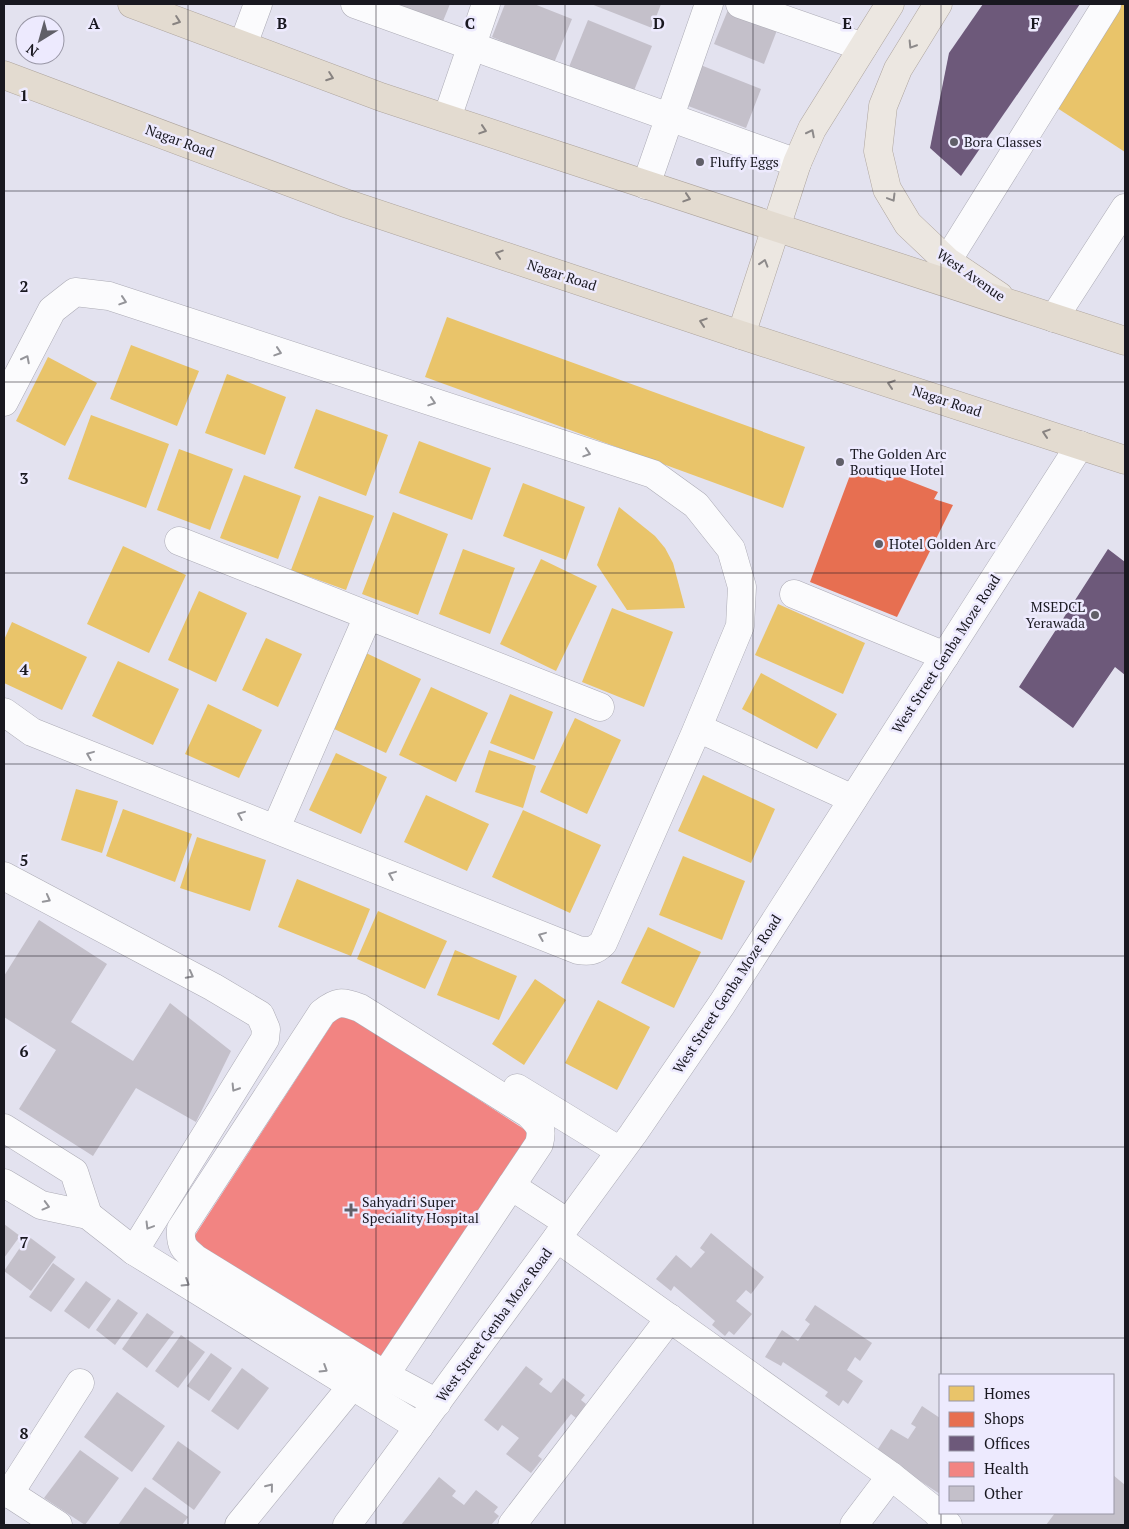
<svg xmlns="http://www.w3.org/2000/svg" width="1129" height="1529" font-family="'PT Serif',serif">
<rect width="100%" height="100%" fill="#e3e2ef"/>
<g fill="#e9c46a">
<path d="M 1117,4 L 1125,4 L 1125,152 L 1051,104 Z"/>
<path d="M 447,317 L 805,447 L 783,508 L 425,377 Z"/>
<path d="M 131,345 L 199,371 L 177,426 L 110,399 Z"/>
<path d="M 48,357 L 97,383 L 65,446 L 16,421 Z"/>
<path d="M 227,374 L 286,397 L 265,455 L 205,433 Z"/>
<path d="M 316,409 L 388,435 L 366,496 L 294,468 Z"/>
<path d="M 91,415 L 169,444 L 146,508 L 68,479 Z"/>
<path d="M 419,441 L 491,468 L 472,520 L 399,493 Z"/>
<path d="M 179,449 L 233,469 L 210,530 L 157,510 Z"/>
<path d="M 244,475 L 301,496 L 278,559 L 220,538 Z"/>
<path d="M 523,483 L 585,507 L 566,560 L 503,536 Z"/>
<path d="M 319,496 L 374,516 L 346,590 L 291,570 Z"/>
<path d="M 619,507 L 655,536 L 665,548 L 673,563 L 685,608 L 627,610 L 597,565 Z"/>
<path d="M 393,512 L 448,534 L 418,615 L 362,594 Z"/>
<path d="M 123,546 L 186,575 L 149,653 L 87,624 Z"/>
<path d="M 463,549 L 515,568 L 490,634 L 439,614 Z"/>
<path d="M 541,559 L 597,586 L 556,671 L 500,644 Z"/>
<path d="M 199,591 L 247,613 L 216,682 L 168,660 Z"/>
<path d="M 778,604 L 865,643 L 843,694 L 755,655 Z"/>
<path d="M 612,608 L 673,632 L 644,707 L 582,682 Z"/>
<path d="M 12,622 L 87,657 L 62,710 L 4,683 L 4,640 Z"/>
<path d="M 266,638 L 302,654 L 278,707 L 242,690 Z"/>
<path d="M 366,653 L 421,679 L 386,753 L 332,728 Z"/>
<path d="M 118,661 L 179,689 L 153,745 L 92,716 Z"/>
<path d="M 761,673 L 837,714 L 817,749 L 742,709 Z"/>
<path d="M 431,687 L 488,713 L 456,782 L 399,755 Z"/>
<path d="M 510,694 L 553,712 L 534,760 L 490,743 Z"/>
<path d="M 208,704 L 262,730 L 239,778 L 185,754 Z"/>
<path d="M 575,718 L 621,740 L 587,814 L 540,792 Z"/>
<path d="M 489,750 L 536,766 L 523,808 L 475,792 Z"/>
<path d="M 336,753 L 387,777 L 361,834 L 309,810 Z"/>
<path d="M 703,775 L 775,809 L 751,863 L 678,831 Z"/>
<path d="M 76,789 L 118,801 L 102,853 L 61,840 Z"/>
<path d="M 426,795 L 489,824 L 467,871 L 404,842 Z"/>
<path d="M 123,809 L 192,834 L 175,882 L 106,856 Z"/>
<path d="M 523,810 L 601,845 L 570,913 L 492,877 Z"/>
<path d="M 197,837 L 266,860 L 250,911 L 180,888 Z"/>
<path d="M 683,856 L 745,881 L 722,940 L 659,915 Z"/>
<path d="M 297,879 L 370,909 L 351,956 L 278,927 Z"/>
<path d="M 378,911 L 447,941 L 425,989 L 357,959 Z"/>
<path d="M 648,927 L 701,952 L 674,1008 L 621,983 Z"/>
<path d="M 455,950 L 517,976 L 499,1020 L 437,995 Z"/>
<path d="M 535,979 L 566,1000 L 524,1065 L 492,1044 Z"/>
<path d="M 598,1000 L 650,1027 L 617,1090 L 565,1063 Z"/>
</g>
<path fill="#e76f51" d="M 852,470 L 886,482 L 889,473 L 938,492 L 934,499 L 953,505 L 897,617 L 810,582 Z"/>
<g fill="#6d597a">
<path d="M 983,4 L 1080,4 L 961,176 L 930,148 L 949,53 Z"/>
<path d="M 1108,549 L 1125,562 L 1125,675 L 1115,667 L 1073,728 L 1019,687 Z"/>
</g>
<path fill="#f28482" d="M 341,1010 L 530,1133 L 380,1366 L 190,1243 Z"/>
<g fill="#c4c0ca">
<path d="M 385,4 L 450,4 L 441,26 Z"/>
<path d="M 505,4 L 534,4 L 572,19 L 554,63 L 492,37 Z"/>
<path d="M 591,4 L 661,4 L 652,28 Z"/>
<path d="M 730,5 L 779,25 L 764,64 L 714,44 Z"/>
<path d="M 588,20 L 652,46 L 633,93 L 569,67 Z"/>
<path d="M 698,64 L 761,89 L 746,128 L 683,104 Z"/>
<path d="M 39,920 L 107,964 L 71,1022 L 133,1061 L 170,1003 L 231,1051 L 196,1122 L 136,1088 L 93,1156 L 19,1109 L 56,1050 L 4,1017 L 4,976 Z"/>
<path d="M 4,1224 L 20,1236 L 4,1258 Z"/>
<path d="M 711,1233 L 764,1277 L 751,1294 L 746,1290 L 736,1301 L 752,1314 L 734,1335 L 729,1331 L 725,1336 L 712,1325 L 715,1321 L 674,1286 L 671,1291 L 656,1279 L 676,1255 L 691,1268 L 705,1252 L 700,1248 Z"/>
<path d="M 28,1236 L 56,1257 L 31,1291 L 4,1271 Z"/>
<path d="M 53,1263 L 75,1279 L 51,1312 L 29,1297 Z"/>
<path d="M 86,1281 L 111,1299 L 89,1329 L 64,1311 Z"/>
<path d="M 118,1299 L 138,1313 L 115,1345 L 96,1330 Z"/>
<path d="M 815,1305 L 872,1343 L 860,1361 L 855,1357 L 847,1370 L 863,1381 L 848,1404 L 843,1400 L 839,1406 L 825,1396 L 828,1392 L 783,1362 L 781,1366 L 765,1357 L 782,1330 L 798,1341 L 810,1324 L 805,1320 Z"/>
<path d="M 147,1313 L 174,1332 L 147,1368 L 122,1349 Z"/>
<path d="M 181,1335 L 205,1352 L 178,1388 L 155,1371 Z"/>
<path d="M 211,1353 L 232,1368 L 209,1401 L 187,1386 Z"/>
<path d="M 526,1366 L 543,1379 L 539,1384 L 551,1393 L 563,1378 L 585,1395 L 581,1400 L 586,1404 L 576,1418 L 571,1414 L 538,1456 L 542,1459 L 531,1473 L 506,1454 L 519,1438 L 502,1425 L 498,1431 L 484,1420 Z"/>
<path d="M 242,1368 L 269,1388 L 238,1430 L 211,1411 Z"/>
<path d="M 117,1392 L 165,1426 L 132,1472 L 84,1437 Z"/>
<path d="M 922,1406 L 940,1418 L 940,1500 L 938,1499 L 940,1494 L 876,1452 L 891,1429 L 908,1439 L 916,1427 L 911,1424 Z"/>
<path d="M 178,1441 L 221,1472 L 194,1510 L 152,1479 Z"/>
<path d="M 80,1450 L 119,1478 L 85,1525 L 44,1498 Z"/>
<path d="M 1113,1475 L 1125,1485 L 1125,1525 L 1046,1525 L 1055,1513 L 1113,1513 Z"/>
<path d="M 439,1477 L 456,1491 L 452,1496 L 464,1505 L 476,1490 L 498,1507 L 494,1512 L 499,1516 L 491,1525 L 401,1525 Z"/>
<path d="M 145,1487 L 188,1517 L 182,1525 L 118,1525 Z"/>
</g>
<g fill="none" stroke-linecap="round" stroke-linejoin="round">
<defs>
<g id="minor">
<path d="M 355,4 L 797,163"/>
<path d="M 740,4 L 863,47"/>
<path d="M 243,45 L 258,4"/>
<path d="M 447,118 L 486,4"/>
<path d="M 646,185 L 709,4"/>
<path d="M 947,261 L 1107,4"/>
<path d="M 1054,318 L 1125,208"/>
<path d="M 4,402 L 52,310 L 75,292 L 109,296 L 653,474 L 696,505 L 731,549 L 742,587 L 740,626 L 695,734 L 603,943 C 595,951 589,952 578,950 L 32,732 L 4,712"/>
<path d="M 179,541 L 600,707"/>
<path d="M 794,594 L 945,656"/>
<path d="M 698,728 L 853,799"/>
<path d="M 276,828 L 368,616"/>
<path d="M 4,876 L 213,987 L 260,1015 L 266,1029 L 265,1039 L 134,1251"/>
<path d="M 517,1088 L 620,1151"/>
<path d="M 4,1128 L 74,1172 L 88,1215"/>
<path d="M 4,1183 L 41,1205 L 88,1215 L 134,1251 L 419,1427"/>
<path d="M 511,1186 L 568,1223"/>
<path d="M 557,1238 L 891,1476 L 935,1511 L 948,1525"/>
<path d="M 385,1375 L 539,1144 C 543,1129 540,1125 529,1114 L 360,1008 C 342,1001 337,1001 322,1013 L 181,1229 C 180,1246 184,1249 196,1259 L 385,1375 L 437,1403"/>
<path d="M 4,1490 L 58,1525"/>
<path d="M 9,1494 L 80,1383"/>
<path d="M 239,1525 L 352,1386"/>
<path d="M 347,1525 L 633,1134 L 722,1004 L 1080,445"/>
<path d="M 512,1525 L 670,1318"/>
<path d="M 854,1525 L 891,1476"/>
</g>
<g id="major">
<path d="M 938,4 L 898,69 L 883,106 L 878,151 L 887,189 L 908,224 L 947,261 L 999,296"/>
<path d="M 741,335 L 797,163 L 812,129 L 890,4"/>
</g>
<g id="highway">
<path d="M 132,4 L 381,97 L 775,227 L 1125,341"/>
<path d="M 4,75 L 345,203 L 741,335 L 1125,460"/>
</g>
</defs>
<use href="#minor" stroke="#acabb5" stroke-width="29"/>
<use href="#major" stroke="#aea59e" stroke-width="29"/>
<use href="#highway" stroke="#aea59e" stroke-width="29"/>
<use href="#minor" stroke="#fbfbfd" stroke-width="28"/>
<use href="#major" stroke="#ece7e1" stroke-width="28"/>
<use href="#highway" stroke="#e3dbd0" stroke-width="28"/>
</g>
<defs><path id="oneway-chevron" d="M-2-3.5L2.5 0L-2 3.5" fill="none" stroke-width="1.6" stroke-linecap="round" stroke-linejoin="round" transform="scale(1.25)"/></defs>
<g stroke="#888381">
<use href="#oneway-chevron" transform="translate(177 21) rotate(20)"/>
<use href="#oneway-chevron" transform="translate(330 77) rotate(20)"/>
<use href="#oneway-chevron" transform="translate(483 130) rotate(18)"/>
<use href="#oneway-chevron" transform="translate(687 198) rotate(18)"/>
<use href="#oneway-chevron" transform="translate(499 254) rotate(-162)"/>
<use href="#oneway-chevron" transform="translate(703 322) rotate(-162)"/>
<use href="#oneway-chevron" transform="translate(891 384) rotate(-162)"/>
<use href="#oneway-chevron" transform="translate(1046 433) rotate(-162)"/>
</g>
<g stroke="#8d8a8a">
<use href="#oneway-chevron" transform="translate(912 45) rotate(122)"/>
<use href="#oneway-chevron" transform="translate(811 133) rotate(-63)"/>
<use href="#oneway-chevron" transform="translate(892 198) rotate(59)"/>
<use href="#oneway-chevron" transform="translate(764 263) rotate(-73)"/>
</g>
<g stroke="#95959a">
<use href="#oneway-chevron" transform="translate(123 301) rotate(18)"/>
<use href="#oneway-chevron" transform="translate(278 352) rotate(18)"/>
<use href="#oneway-chevron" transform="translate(26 359) rotate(-63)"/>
<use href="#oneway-chevron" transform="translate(432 402) rotate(18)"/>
<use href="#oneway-chevron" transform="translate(587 453) rotate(18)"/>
<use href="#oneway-chevron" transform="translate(90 755) rotate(-158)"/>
<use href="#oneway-chevron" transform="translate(241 815) rotate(-158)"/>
<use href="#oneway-chevron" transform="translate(392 875) rotate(-158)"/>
<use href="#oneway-chevron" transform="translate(47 899) rotate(28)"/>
<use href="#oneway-chevron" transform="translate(542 936) rotate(-158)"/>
<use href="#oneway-chevron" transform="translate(190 975) rotate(28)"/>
<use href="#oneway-chevron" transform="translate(235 1088) rotate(122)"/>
<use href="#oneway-chevron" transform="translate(46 1206) rotate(15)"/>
<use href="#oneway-chevron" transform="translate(149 1226) rotate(121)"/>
<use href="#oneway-chevron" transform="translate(186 1283) rotate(32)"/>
<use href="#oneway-chevron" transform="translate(324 1369) rotate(32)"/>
<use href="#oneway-chevron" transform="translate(270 1487) rotate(-51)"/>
</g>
<path fill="none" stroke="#191820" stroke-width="1" stroke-opacity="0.55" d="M 188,4 L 188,1525M 376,4 L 376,1525M 565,4 L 565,1525M 753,4 L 753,1525M 941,4 L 941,1375M 4,191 L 1125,191M 4,382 L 1125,382M 4,573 L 1125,573M 4,764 L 1125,764M 4,956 L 1125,956M 4,1147 L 1125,1147M 4,1338 L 1125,1338M 941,1513 L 941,1525"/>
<g fill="#605f68" stroke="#edeafe" stroke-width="2">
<circle cx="954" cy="142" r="5"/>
<circle cx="700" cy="162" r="5"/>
<circle cx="840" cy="462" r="5"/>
<circle cx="879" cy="544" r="5"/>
<circle cx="1095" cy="615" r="5"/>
<path d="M348.5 1202.5h5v5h5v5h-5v5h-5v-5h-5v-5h5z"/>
</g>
<g text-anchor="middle" stroke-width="5" stroke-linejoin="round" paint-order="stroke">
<g font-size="14" fill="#191820" stroke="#edeafe">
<text transform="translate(180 141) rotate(20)" y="5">Nagar Road</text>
<text transform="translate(562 275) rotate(18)" y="5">Nagar Road</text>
<text transform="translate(971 275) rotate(35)" y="5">West Avenue</text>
<text transform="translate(947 401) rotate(18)" y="5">Nagar Road</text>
<text transform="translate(946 654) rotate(-57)" y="5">West Street Genba Moze Road</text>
<text transform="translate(727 994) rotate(-57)" y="5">West Street Genba Moze Road</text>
<text transform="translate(494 1325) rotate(-54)" y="5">West Street Genba Moze Road</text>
</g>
<g font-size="14" fill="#191820" stroke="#edeafe" text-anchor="start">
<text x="964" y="147">Bora Classes</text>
<text x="710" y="167">Fluffy Eggs</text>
<text x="850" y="459">The Golden Arc<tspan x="850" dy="16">Boutique Hotel</tspan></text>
<text x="889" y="549">Hotel Golden Arc</text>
<text x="1085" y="612" text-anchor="end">MSEDCL<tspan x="1085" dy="16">Yerawada</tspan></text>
<text x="362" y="1207">Sahyadri Super<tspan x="362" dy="16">Speciality Hospital</tspan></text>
</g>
</g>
<g font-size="16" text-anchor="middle" font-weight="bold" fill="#191820" stroke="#edeafe" stroke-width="5" stroke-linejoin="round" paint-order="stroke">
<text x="94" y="29">A</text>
<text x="282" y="29">B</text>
<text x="470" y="29">C</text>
<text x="659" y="29">D</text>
<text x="847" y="29">E</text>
<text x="1035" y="29">F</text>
<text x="24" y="101">1</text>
<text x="24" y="292">2</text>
<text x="24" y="484">3</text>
<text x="24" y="675">4</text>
<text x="24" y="866">5</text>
<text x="24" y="1057">6</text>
<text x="24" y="1248">7</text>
<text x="24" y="1439">8</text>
</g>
<rect width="1129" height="1529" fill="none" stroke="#191820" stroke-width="10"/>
<rect x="939" y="1374" width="175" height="140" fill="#edeafe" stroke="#9896a5"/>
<rect x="949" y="1386" width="25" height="15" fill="#e9c46a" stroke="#9896a5"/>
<text x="984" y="1399" font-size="15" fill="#191820">Homes</text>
<rect x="949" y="1412" width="25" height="15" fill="#e76f51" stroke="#9896a5"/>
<text x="984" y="1424" font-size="15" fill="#191820">Shops</text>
<rect x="949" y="1436" width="25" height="15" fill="#6d597a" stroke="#9896a5"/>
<text x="984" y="1449" font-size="15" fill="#191820">Offices</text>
<rect x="949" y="1462" width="25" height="15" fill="#f28482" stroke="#9896a5"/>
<text x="984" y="1474" font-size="15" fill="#191820">Health</text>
<rect x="949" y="1486" width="25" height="15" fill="#c4c0ca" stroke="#9896a5"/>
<text x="984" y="1499" font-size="15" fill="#191820">Other</text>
<g transform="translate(40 40) rotate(217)"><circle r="24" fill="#edeafe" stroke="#9896a5"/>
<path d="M0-4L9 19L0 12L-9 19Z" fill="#605f68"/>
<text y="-8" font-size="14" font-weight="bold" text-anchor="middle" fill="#191820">N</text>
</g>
</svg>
